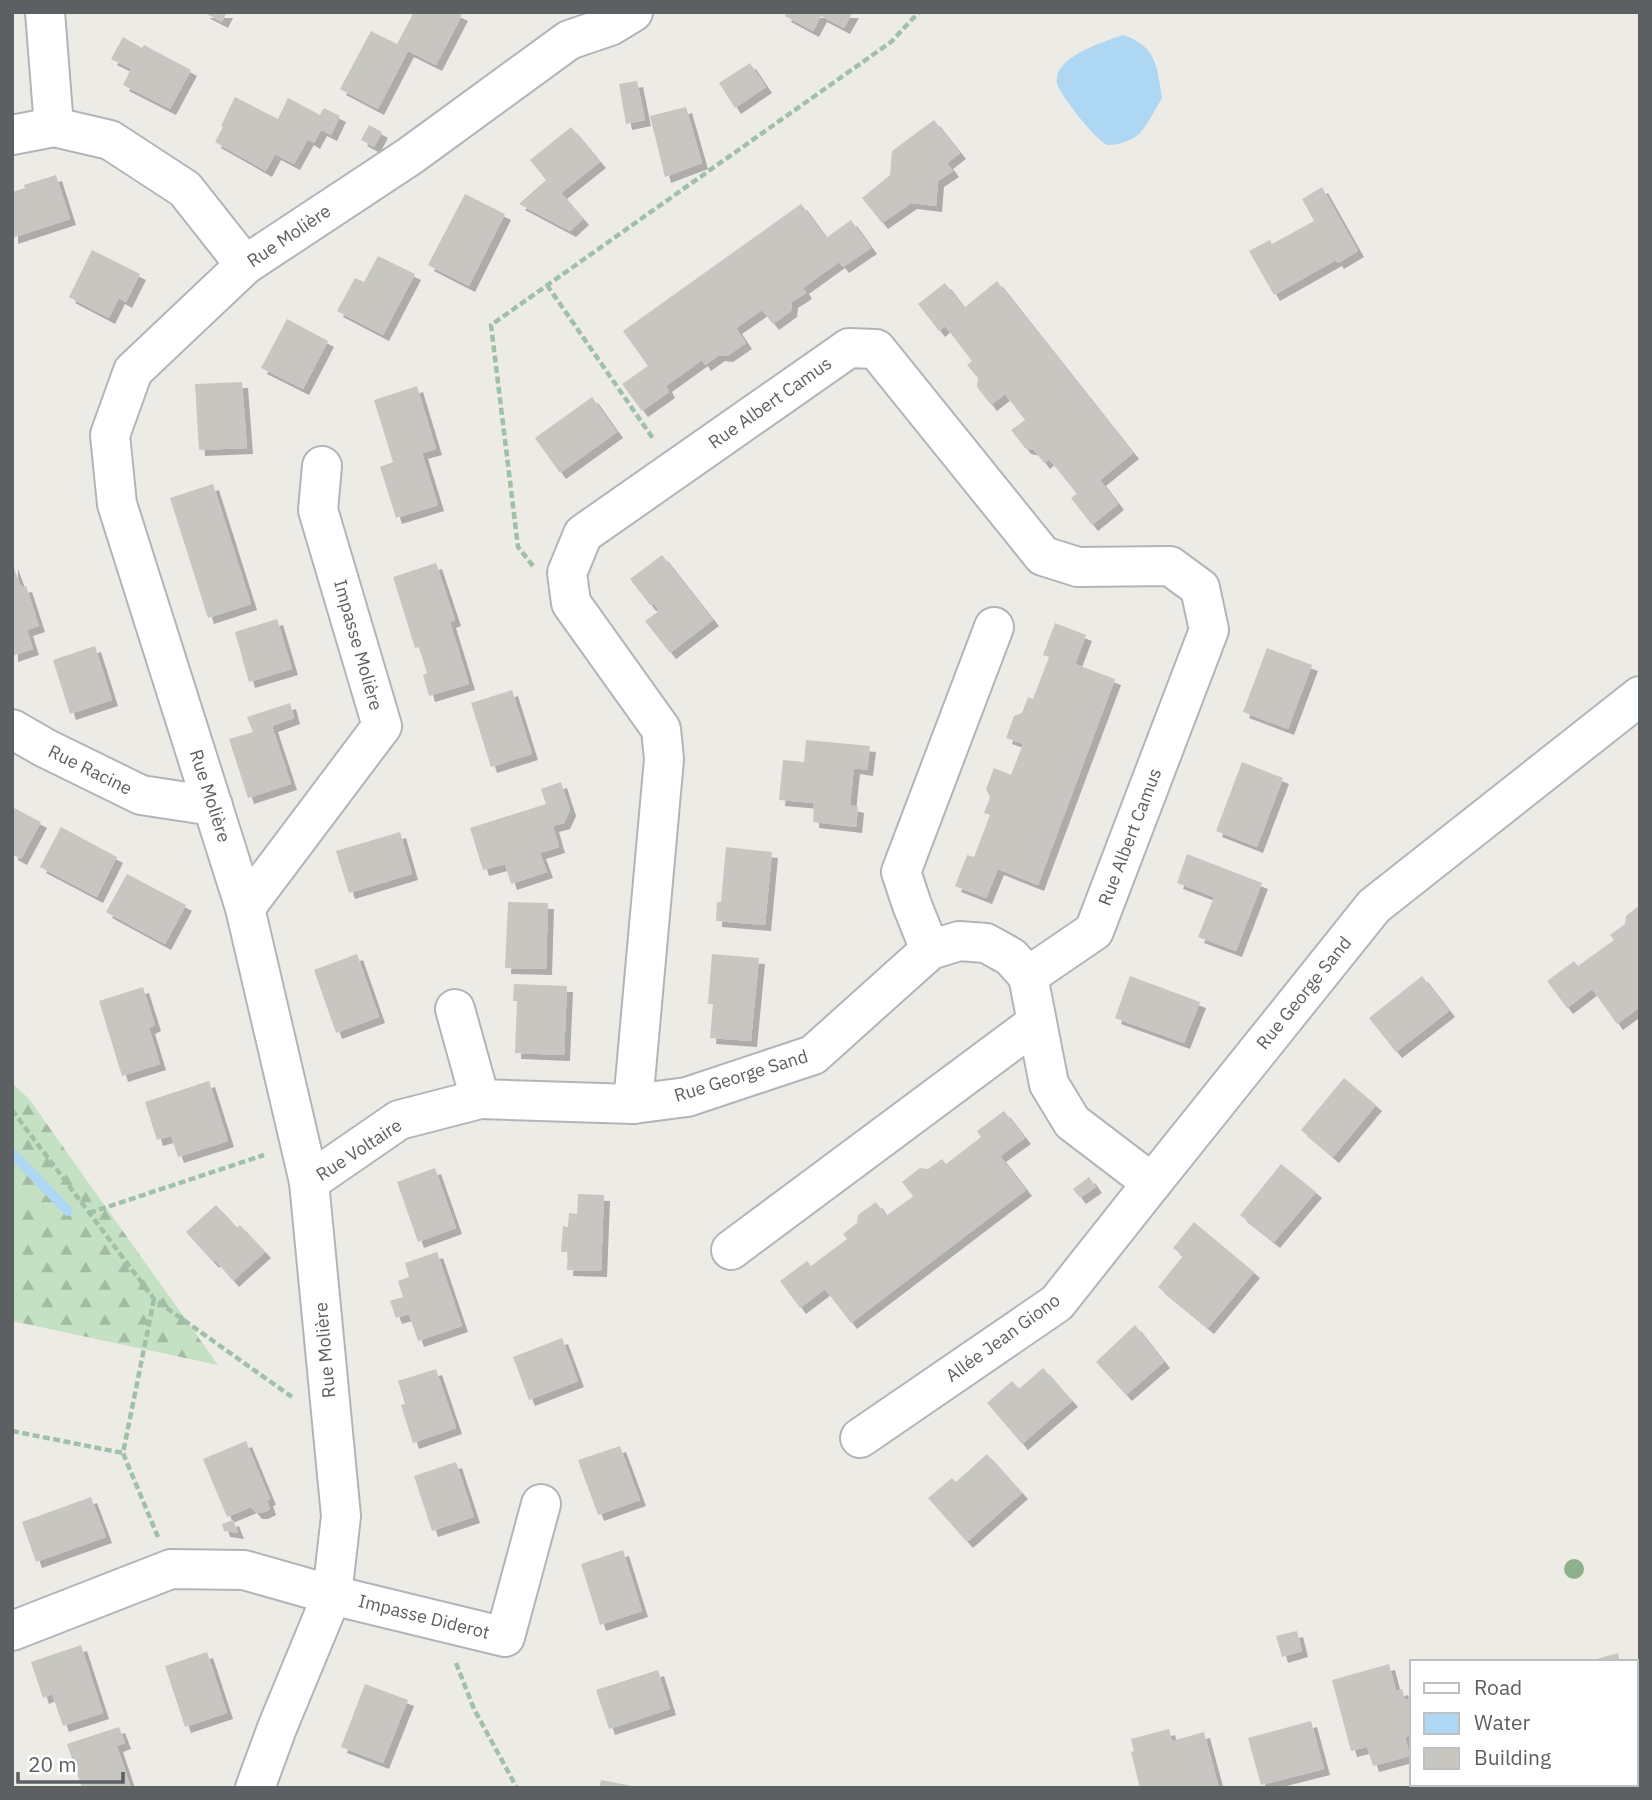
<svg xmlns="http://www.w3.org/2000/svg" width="1652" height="1800" font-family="'IBM Plex Sans',sans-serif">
<defs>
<pattern id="forest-firs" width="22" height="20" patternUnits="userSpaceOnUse" patternTransform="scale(1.75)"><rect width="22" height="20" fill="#c5e1c4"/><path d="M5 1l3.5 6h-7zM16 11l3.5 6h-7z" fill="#a3baa3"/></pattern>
<filter id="shadow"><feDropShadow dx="6" dy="6" stdDeviation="0" flood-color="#0004"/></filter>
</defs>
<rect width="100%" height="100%" fill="#edebe5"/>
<path fill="url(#forest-firs)" d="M 12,1083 L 29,1099 L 218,1365 L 12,1321 Z"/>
<path fill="#aed7f4" d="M 1123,35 C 1157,46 1157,67 1162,98 C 1156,108 1146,128 1138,135 C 1132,140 1115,146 1108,145 C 1098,143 1059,94 1057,83 C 1056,79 1058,71 1061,68 C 1072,52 1105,41 1123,35 Z"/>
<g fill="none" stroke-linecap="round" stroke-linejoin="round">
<path stroke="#aed7f4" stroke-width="10" d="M 12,1153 L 68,1211"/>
</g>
<g fill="#c8c6c1" filter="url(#shadow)">
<path d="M 203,12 L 227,12 L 222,22 Z"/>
<path d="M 414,12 L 456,12 L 462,15 L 436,65 L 408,51 L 378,109 L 340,89 L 371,31 L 397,44 Z"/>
<path d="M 787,12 L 853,12 L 844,28 L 821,16 L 813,31 L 785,16 Z"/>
<path d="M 123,37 L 142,48 L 144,45 L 191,70 L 170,109 L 123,85 L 131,69 L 111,59 Z"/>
<path d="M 750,63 L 766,87 L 735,108 L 719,83 Z"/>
<path d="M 637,81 L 645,120 L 626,124 L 619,84 Z"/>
<path d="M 235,97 L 278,119 L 288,98 L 320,115 L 324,108 L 340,116 L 331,135 L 321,130 L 314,143 L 308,139 L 294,164 L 275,154 L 266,171 L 215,142 L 223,127 L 221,126 Z"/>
<path d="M 686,107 L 702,163 L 665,177 L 650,116 Z"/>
<path d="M 934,120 L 960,153 L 947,163 L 953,171 L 938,181 L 936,206 L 911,203 L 882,223 L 862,198 L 890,175 L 892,151 Z"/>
<path d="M 369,125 L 382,132 L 374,147 L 361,140 Z"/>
<path d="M 571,127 L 600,162 L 561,193 L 583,219 L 570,231 L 519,204 L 546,180 L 530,160 Z"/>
<path d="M 56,175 L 70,219 L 12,238 L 12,192 L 25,188 L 24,185 Z"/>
<path d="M 1322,187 L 1358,251 L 1338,263 L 1336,260 L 1274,295 L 1249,251 L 1270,240 L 1272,244 L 1314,221 L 1302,199 Z"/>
<path d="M 465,194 L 505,214 L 469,286 L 428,265 Z"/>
<path d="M 801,204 L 826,238 L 851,220 L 871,248 L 843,267 L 839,262 L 803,288 L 806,293 L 792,302 L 791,311 L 773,324 L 762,310 L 736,328 L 746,343 L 727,356 L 719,355 L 705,365 L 702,360 L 666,386 L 669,392 L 642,411 L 622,384 L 648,366 L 623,331 Z"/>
<path d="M 92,250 L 140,274 L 126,302 L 119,298 L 109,318 L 69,297 Z"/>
<path d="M 378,256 L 415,274 L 383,335 L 337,311 L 355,278 L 364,282 Z"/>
<path d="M 997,281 L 1133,453 L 1100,480 L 1118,504 L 1092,525 L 1071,498 L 1077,494 L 1049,459 L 1044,463 L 1034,450 L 1025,448 L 1011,430 L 1025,420 L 1005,394 L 991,405 L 977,387 L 978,378 L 967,365 L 972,361 L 945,326 L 939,331 L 918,304 L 945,283 L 964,308 Z"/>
<path d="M 287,319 L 328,341 L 303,389 L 261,368 Z"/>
<path d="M 242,382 L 247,448 L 199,450 L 195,384 Z"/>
<path d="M 417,386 L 436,449 L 422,453 L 438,505 L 396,518 L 380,467 L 393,462 L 374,400 Z"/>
<path d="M 592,397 L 617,432 L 560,473 L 535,438 Z"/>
<path d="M 213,484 L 251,604 L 208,618 L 170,498 Z"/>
<path d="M 662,555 L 713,620 L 670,653 L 645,621 L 659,611 L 655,605 L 650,605 L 630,579 Z"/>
<path d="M 12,563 L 21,587 L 26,586 L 39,626 L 27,630 L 33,649 L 12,656 Z"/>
<path d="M 436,563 L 455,620 L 450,622 L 469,684 L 429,696 L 423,675 L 427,673 L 419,647 L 415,648 L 393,577 Z"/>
<path d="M 277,619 L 292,669 L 249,682 L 235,632 Z"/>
<path d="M 1055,623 L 1086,635 L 1075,664 L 1115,679 L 1038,885 L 998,869 L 986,898 L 955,886 L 967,855 L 974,857 L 990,815 L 984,813 L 990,797 L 986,789 L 994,768 L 1011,775 L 1023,744 L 1006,738 L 1014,716 L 1022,713 L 1028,697 L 1033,699 L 1049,657 L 1043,655 Z"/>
<path d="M 95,646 L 112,700 L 70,714 L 53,660 Z"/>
<path d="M 1267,648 L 1312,665 L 1288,729 L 1243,712 Z"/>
<path d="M 512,690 L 532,754 L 491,767 L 471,703 Z"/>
<path d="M 290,703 L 294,718 L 272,726 L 291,784 L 248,798 L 229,739 L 253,732 L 247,717 Z"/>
<path d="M 806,740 L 870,746 L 867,770 L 854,768 L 850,805 L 858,807 L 856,827 L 813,822 L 814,803 L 779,800 L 783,760 L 804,762 Z"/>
<path d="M 1242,762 L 1283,778 L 1257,847 L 1216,831 Z"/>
<path d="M 561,782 L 570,810 L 564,823 L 553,826 L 559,847 L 540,853 L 547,872 L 511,884 L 505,864 L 483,870 L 470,828 L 546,804 L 541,789 Z"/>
<path d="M 12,807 L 41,822 L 21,859 L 12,854 Z"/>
<path d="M 61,827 L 117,857 L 97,897 L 40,867 Z"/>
<path d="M 400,832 L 412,874 L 349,893 L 336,851 Z"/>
<path d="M 726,847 L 772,852 L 765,925 L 716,921 L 717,902 L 721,902 Z"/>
<path d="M 1187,854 L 1262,883 L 1236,951 L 1198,937 L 1214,897 L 1177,883 Z"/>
<path d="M 127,874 L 186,905 L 165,944 L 106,912 Z"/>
<path d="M 508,902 L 548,903 L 546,969 L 505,968 Z"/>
<path d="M 1640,905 L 1640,1007 L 1617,1024 L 1592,989 L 1567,1008 L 1547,981 L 1574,961 L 1578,966 L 1614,940 L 1610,935 L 1625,924 L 1626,916 Z"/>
<path d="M 357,954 L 379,1017 L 336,1033 L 314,970 Z"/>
<path d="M 712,954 L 759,958 L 751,1041 L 710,1038 L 713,1004 L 708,1004 Z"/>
<path d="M 1130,976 L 1200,1002 L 1184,1043 L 1115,1018 Z"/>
<path d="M 1422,976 L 1449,1011 L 1396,1052 L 1369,1018 Z"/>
<path d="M 514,984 L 567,986 L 564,1055 L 515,1053 L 517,1001 L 513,1001 Z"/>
<path d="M 143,987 L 155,1025 L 149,1028 L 160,1064 L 122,1076 L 99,1001 Z"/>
<path d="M 1344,1078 L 1376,1105 L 1333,1157 L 1301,1130 Z"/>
<path d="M 209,1081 L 228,1141 L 178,1157 L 171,1136 L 157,1140 L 145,1102 Z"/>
<path d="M 1004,1111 L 1025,1138 L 1000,1156 L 1026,1190 L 851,1323 L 825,1289 L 800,1308 L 780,1281 L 807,1261 L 811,1266 L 847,1239 L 843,1234 L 857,1223 L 858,1215 L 876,1202 L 886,1216 L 911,1198 L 913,1196 L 902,1182 L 920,1168 L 928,1169 L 942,1159 L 946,1164 L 981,1137 L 977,1131 Z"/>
<path d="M 1281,1164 L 1316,1192 L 1274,1242 L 1240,1215 Z"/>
<path d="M 435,1168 L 456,1228 L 418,1242 L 397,1182 Z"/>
<path d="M 1089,1177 L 1096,1187 L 1080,1198 L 1073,1189 Z"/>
<path d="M 578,1194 L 604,1195 L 601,1271 L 567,1270 L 568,1252 L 561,1252 L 563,1226 L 568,1227 L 569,1213 L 577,1214 Z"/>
<path d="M 216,1205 L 237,1228 L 240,1225 L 265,1252 L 233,1281 L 215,1260 L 213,1262 L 186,1232 Z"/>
<path d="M 1194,1222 L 1254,1272 L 1208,1328 L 1158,1287 L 1183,1256 L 1173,1248 Z"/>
<path d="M 437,1252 L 462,1326 L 418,1341 L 409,1314 L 396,1318 L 390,1301 L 403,1297 L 398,1281 L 409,1277 L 405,1263 Z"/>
<path d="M 1135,1325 L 1164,1362 L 1126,1395 L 1096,1362 Z"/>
<path d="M 562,1338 L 578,1381 L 529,1400 L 513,1357 Z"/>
<path d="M 1043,1368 L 1072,1401 L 1022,1444 L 987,1403 L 1012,1381 L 1019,1389 Z"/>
<path d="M 436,1369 L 456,1428 L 413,1443 L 401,1405 L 405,1404 L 398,1381 Z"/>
<path d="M 246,1441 L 270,1499 L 267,1500 L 270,1509 L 262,1513 L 256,1513 L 251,1507 L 227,1517 L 203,1459 Z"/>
<path d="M 620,1446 L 640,1500 L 598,1515 L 578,1460 Z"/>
<path d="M 987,1454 L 1022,1493 L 967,1542 L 928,1498 L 952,1478 L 956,1482 Z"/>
<path d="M 456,1462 L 474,1517 L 432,1531 L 414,1476 Z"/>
<path d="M 91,1497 L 106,1537 L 36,1562 L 22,1522 Z"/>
<path d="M 233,1520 L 238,1533 L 224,1531 L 222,1524 Z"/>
<path d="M 623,1550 L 642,1611 L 600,1625 L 581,1564 Z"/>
<path d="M 1297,1631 L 1302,1651 L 1282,1657 L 1276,1636 Z"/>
<path d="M 81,1645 L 103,1713 L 63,1726 L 52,1694 L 43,1698 L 31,1662 Z"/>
<path d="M 207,1652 L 227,1713 L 185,1727 L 165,1666 Z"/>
<path d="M 1618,1653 L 1620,1662 L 1591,1662 L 1590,1661 Z"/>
<path d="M 1389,1664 L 1396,1691 L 1402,1689 L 1405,1700 L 1412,1698 L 1412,1735 L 1405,1737 L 1410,1756 L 1373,1766 L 1367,1747 L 1351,1751 L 1332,1680 Z"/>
<path d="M 658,1670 L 670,1709 L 609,1729 L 596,1690 Z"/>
<path d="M 365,1684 L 408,1700 L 383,1763 L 341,1747 Z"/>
<path d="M 1311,1721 L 1324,1769 L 1261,1785 L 1248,1738 Z"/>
<path d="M 119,1727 L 125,1743 L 117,1746 L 131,1788 L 82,1788 L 67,1744 Z"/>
<path d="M 1169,1729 L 1172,1741 L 1204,1732 L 1219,1788 L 1140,1788 L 1131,1752 L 1134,1751 L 1131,1739 Z"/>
<path d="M 601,1780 L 632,1786 L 632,1788 L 599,1788 Z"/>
</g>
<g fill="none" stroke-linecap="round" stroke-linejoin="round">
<defs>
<g id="minor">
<path d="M 45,12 L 54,127"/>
<path d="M 12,135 L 54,127 L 110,140 L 185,189 L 245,265"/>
<path d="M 12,729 L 45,748 L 141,795 L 213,806"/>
<path d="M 245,908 L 382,726 L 318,510 L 322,466"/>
<path d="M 930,950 L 912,905 L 901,872 L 994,627"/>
<path d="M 480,1099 L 633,1104 L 687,1097 L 813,1055 L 930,950 L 959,941 L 986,943 L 1011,957 L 1028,976 L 1049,1084 L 1072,1122 L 1152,1183 L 1374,906 L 1640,696"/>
<path d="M 633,1104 L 664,759 L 661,729 L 571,603 L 567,573 L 583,534 L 849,348 L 876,349 L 1043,556 L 1078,567 L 1170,566 L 1200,588 L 1209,630 L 1094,931 L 1028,976"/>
<path d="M 309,1182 L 399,1120 L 480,1099 L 455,1009"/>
<path d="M 731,1250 L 1036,1023"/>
<path d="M 860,1438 L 1057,1303 L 1152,1183"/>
<path d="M 12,1631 L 171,1569 L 244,1570 L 332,1595 L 505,1637 L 541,1504"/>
<path d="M 1636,1760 L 1640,1759"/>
<path d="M 255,1788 L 277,1728 L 332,1595 L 341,1516 L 309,1182 L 245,908 L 117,504 L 110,435 L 133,371 L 245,265 L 410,156 L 569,40 L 610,26 L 633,12"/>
<path d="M 1534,1788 L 1547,1784"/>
</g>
</defs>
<use href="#minor" stroke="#b2b5b8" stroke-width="42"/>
<g stroke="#9ec1a8" stroke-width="4.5" stroke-dasharray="7 3.5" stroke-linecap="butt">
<path d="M 547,285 L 654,440"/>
<path d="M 533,566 L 518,547 L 491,325 L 891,42 L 919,12"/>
<path d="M 12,1110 L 154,1299 L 292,1397"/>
<path d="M 89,1213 L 264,1155"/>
<path d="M 154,1299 L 123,1453 L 158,1537"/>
<path d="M 12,1431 L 123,1453"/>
<path d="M 456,1663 L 474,1709 L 517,1788"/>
</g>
<use href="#minor" stroke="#fff" stroke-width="38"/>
</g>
<circle fill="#8eb08b" cx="1574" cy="1569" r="10"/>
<g text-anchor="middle" stroke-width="7" stroke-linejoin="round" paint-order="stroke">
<g font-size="18" fill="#5d6063" stroke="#fff">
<text transform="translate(289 236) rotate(-34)" y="6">Rue Molière</text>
<text transform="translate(770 403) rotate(-35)" y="6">Rue Albert Camus</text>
<text transform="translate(358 645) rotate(74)" y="6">Impasse Molière</text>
<text transform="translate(90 770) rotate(26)" y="6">Rue Racine</text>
<text transform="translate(210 796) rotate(72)" y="6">Rue Molière</text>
<text transform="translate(1130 837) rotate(-69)" y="6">Rue Albert Camus</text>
<text transform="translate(1304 993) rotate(-51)" y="6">Rue George Sand</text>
<text transform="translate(741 1076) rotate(-17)" y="6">Rue George Sand</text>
<text transform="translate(359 1150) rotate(-33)" y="6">Rue Voltaire</text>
<text transform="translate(1003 1338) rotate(-36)" y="6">Allée Jean Giono</text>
<text transform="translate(325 1350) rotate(-95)" y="6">Rue Molière</text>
<text transform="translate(424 1617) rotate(14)" y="6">Impasse Diderot</text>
</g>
</g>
<rect width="1652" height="1800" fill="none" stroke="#5d6063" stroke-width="28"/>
<rect x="1410" y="1660" width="228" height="126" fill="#ffffff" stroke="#bebfc1" stroke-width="2"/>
<rect x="1424" y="1683" width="35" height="10" fill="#ffffff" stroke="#bebfc1" stroke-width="2"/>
<text x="1474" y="1695" font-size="21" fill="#5d6063">Road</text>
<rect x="1424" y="1713" width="35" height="21" fill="#aed7f4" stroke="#bebfc1" stroke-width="2"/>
<text x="1474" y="1730" font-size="21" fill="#5d6063">Water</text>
<rect x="1424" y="1748" width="35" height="21" fill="#c8c6c1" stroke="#bebfc1" stroke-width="2"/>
<text x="1474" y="1765" font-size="21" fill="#5d6063">Building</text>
<path d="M18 1772v10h105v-10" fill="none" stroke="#5d6063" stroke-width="3.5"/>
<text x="28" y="1772" font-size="21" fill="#5d6063" stroke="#ffffff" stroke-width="5" paint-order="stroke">20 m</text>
</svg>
